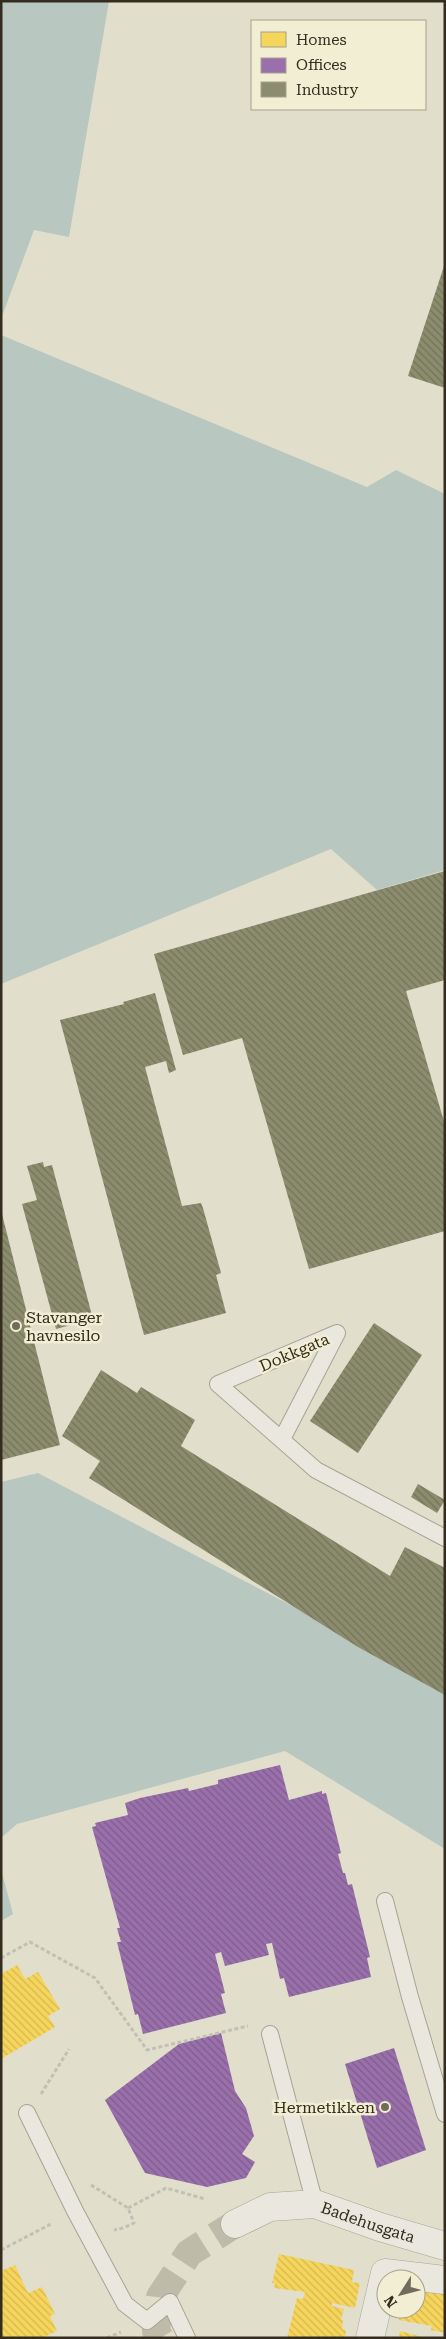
<svg xmlns="http://www.w3.org/2000/svg" width="446" height="2339" font-family="'Roboto Serif',serif">
<defs>
<pattern id="homes-back-hatch" width="6" height="6" patternUnits="userSpaceOnUse" patternTransform="scale(1.25)"><rect width="6" height="6" fill="#f6d55c"/><path d="M-1 5l2 2M0 0l6 6M5-1l2 2" fill="none" stroke="#d4b750"/></pattern>
<pattern id="offices-back-hatch" width="6" height="6" patternUnits="userSpaceOnUse" patternTransform="scale(1.25)"><rect width="6" height="6" fill="#9970ab"/><path d="M-1 5l2 2M0 0l6 6M5-1l2 2" fill="none" stroke="#7e5c8b"/></pattern>
<pattern id="industry-back-hatch" width="6" height="6" patternUnits="userSpaceOnUse" patternTransform="scale(1.25)"><rect width="6" height="6" fill="#8c8c6e"/><path d="M-1 5l2 2M0 0l6 6M5-1l2 2" fill="none" stroke="#73735a"/></pattern>
</defs>
<rect width="100%" height="100%" fill="#e1dfcc"/>
<g fill="#b8c7bf">
<path d="M 1,1 L 109,1 L 69,237 L 34,230 L 1,319 Z"/>
<path d="M 1,335 L 367,487 L 396,470 L 445,494 L 445,870 L 377,890 L 331,849 L 1,984 Z"/>
<path d="M 38,1473 L 445,1686 L 445,1849 L 285,1751 L 17,1824 L 1,1838 L 1,1482 Z"/>
<path d="M 1,1869 L 13,1914 L 1,1921 Z"/>
</g>
<g fill="url(#homes-back-hatch)">
<path d="M 17,1965 L 25,1979 L 38,1972 L 60,2009 L 48,2016 L 55,2027 L 1,2059 L 1,1974 Z"/>
<path d="M 279,2254 L 354,2270 L 352,2282 L 360,2283 L 355,2308 L 332,2303 L 332,2306 L 344,2309 L 341,2320 L 343,2320 L 342,2329 L 346,2330 L 345,2338 L 287,2338 L 297,2298 L 303,2299 L 305,2292 L 274,2288 L 275,2283 L 272,2283 Z"/>
<path d="M 15,2265 L 28,2293 L 42,2287 L 55,2314 L 50,2316 L 57,2331 L 42,2338 L 1,2338 L 1,2271 Z"/>
<path d="M 416,2282 L 445,2288 L 445,2333 L 431,2330 L 432,2326 L 399,2320 L 401,2309 L 416,2309 Z"/>
<path d="M 400,2331 L 422,2337 L 422,2338 L 399,2338 Z"/>
</g>
<g fill="url(#offices-back-hatch)">
<path d="M 280,1765 L 289,1800 L 322,1791 L 322,1794 L 326,1793 L 341,1853 L 338,1854 L 343,1873 L 345,1873 L 348,1885 L 352,1884 L 370,1957 L 367,1958 L 371,1977 L 289,1997 L 284,1978 L 280,1979 L 272,1943 L 266,1944 L 269,1955 L 225,1966 L 221,1952 L 215,1954 L 225,1993 L 221,1994 L 226,2013 L 143,2034 L 138,2014 L 135,2015 L 117,1942 L 121,1942 L 117,1928 L 120,1928 L 92,1827 L 96,1826 L 95,1823 L 128,1815 L 125,1803 L 140,1798 L 188,1788 L 189,1791 L 218,1784 L 218,1780 Z"/>
<path d="M 221,2033 L 235,2091 L 246,2108 L 254,2136 L 242,2154 L 255,2162 L 246,2178 L 207,2187 L 145,2173 L 105,2100 L 179,2044 Z"/>
<path d="M 394,2048 L 426,2150 L 377,2168 L 345,2064 Z"/>
</g>
<g fill="url(#industry-back-hatch)">
<path d="M 444,266 L 445,266 L 445,388 L 408,376 Z"/>
<path d="M 445,871 L 445,980 L 406,991 L 445,1125 L 445,1231 L 309,1269 L 242,1038 L 183,1055 L 154,954 Z"/>
<path d="M 155,993 L 176,1070 L 169,1073 L 166,1061 L 145,1067 L 182,1206 L 201,1203 L 203,1208 L 221,1273 L 216,1275 L 226,1313 L 144,1335 L 60,1020 L 124,1004 L 123,1002 Z"/>
<path d="M 43,1162 L 44,1167 L 52,1165 L 93,1319 L 56,1329 L 22,1204 L 37,1200 L 27,1166 Z"/>
<path d="M 1,1210 L 60,1445 L 1,1460 Z"/>
<path d="M 374,1323 L 422,1355 L 358,1453 L 310,1421 Z"/>
<path d="M 101,1370 L 137,1393 L 141,1387 L 195,1420 L 181,1446 L 390,1576 L 405,1547 L 445,1568 L 445,1695 L 358,1647 L 89,1478 L 100,1461 L 62,1436 Z"/>
<path d="M 418,1484 L 445,1500 L 437,1513 L 411,1497 Z"/>
</g>
<g fill="none" stroke-linecap="round" stroke-linejoin="round">
<path stroke="#bebba9" stroke-width="28" stroke-dasharray="28 14" stroke-linecap="butt" d="M 160,2338 L 156,2331 L 160,2297 L 189,2253 L 235,2224"/>
<defs>
<g id="service">
<path d="M 282,1439 L 337,1333 L 218,1384 L 316,1470 L 445,1538"/>
<path d="M 385,1901 L 410,1997 L 445,2114"/>
<path d="M 270,2034 L 315,2204"/>
<path d="M 27,2113 L 75,2211 L 125,2304 L 147,2321 L 170,2302 L 187,2338"/>
</g>
<g id="minor">
<path id="s1" d="M 235,2224 L 270,2207 L 315,2204 L 380,2227 L 445,2246"/>
<path d="M 370,2338 L 385,2273 L 445,2280"/>
</g>
</defs>
<use href="#service" stroke="#a6a395" stroke-width="18"/>
<use href="#minor" stroke="#a6a395" stroke-width="29"/>
<g stroke="#c2c0b5" stroke-width="3" stroke-dasharray="4 2.5" stroke-linecap="butt">
<path d="M 1,1958 L 30,1942 L 95,1978 L 147,2050 L 248,2026"/>
<path d="M 41,2094 L 69,2049"/>
<path d="M 91,2185 L 128,2208 L 134,2223 L 123,2228 L 114,2230"/>
<path d="M 128,2208 L 166,2188 L 205,2199"/>
<path d="M 1,2250 L 53,2223"/>
<path d="M 107,2338 L 121,2332"/>
</g>
<use href="#service" stroke="#eae8de" stroke-width="16"/>
<use href="#minor" stroke="#eae8de" stroke-width="28"/>
</g>
<g fill="#716b5c" stroke="#f1eed3" stroke-width="2">
<circle cx="16" cy="1326" r="5"/>
<circle cx="385" cy="2107" r="5"/>
</g>
<g text-anchor="middle" stroke-width="5" stroke-linejoin="round" paint-order="stroke">
<g font-size="16" fill="#342d1f" stroke="#f1eed3" text-anchor="start">
<text x="26" y="1323">Stavanger<tspan x="26" dy="18">havnesilo</tspan></text>
<text x="375" y="2113" text-anchor="end">Hermetikken</text>
</g>
<g font-size="16" fill="#342d1f" stroke="#f1eed3">
<text transform="translate(294 1352) rotate(-23)" y="6">Dokkgata</text>
<text dy="6" stroke="none"><textPath href="#s1" startOffset="140">Badehusgata</textPath></text>
</g>
</g>
<rect width="446" height="2339" fill="none" stroke="#342d1f" stroke-width="5"/>
<rect x="251" y="20" width="175" height="90" fill="#f1eed3" stroke="#a5a18b"/>
<rect x="261" y="32" width="25" height="15" fill="#f6d55c" stroke="#a5a18b"/>
<text x="296" y="45" font-size="15" fill="#342d1f">Homes</text>
<rect x="261" y="58" width="25" height="15" fill="#9970ab" stroke="#a5a18b"/>
<text x="296" y="70" font-size="15" fill="#342d1f">Offices</text>
<rect x="261" y="82" width="25" height="15" fill="#8c8c6e" stroke="#a5a18b"/>
<text x="296" y="95" font-size="15" fill="#342d1f">Industry</text>
<g transform="translate(401 2294) rotate(234)"><circle r="24" fill="#f1eed3" stroke="#a5a18b"/>
<path d="M0-4L9 19L0 12L-9 19Z" fill="#716b5c"/>
<text y="-8" font-size="14" font-weight="bold" text-anchor="middle" fill="#342d1f">N</text>
</g>
</svg>
